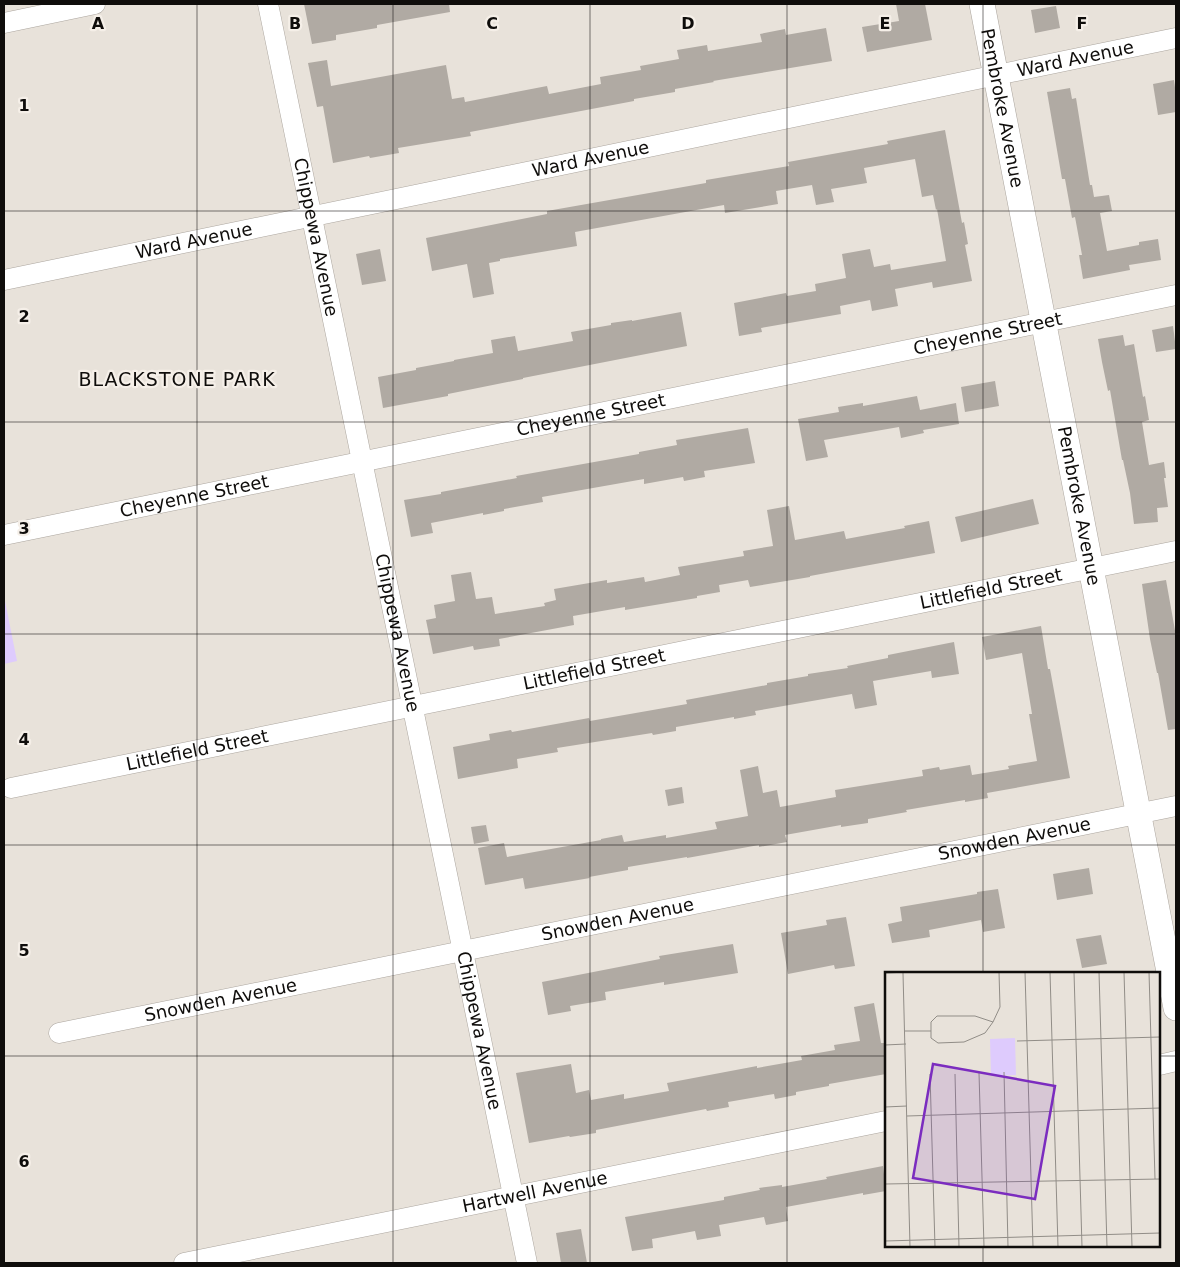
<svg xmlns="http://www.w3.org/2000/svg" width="1180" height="1267" font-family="'DejaVu Sans',sans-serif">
<rect width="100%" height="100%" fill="#e8e2da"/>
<path fill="#decbfd" d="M 4,596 L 17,661 L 4,664 Z"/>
<g fill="#b0aaa3">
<path d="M 304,4 L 449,4 L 450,12 L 377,25 L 377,28 L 336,35 L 336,40 L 312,44 Z"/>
<path d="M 896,4 L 925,4 L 932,40 L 867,52 L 862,27 L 899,21 Z"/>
<path d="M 1056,6 L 1060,28 L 1035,33 L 1031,10 Z"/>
<path d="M 826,28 L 832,61 L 713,81 L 714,82 L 675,89 L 675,92 L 634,99 L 634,101 L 470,132 L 471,136 L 398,148 L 399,153 L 370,158 L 369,156 L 333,163 L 323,106 L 317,107 L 308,63 L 327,60 L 331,86 L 446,65 L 452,99 L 464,97 L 465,102 L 547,86 L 549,94 L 601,84 L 600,77 L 641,70 L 640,66 L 679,59 L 677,50 L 707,45 L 708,51 L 762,42 L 760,34 L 785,29 L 786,35 Z"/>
<path d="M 1174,80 L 1176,95 L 1176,112 L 1158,115 L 1153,84 Z"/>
<path d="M 1070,88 L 1072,99 L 1076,98 L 1090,185 L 1092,185 L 1094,197 L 1109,195 L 1112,211 L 1100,213 L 1107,251 L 1139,245 L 1139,242 L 1158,239 L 1161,260 L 1129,265 L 1130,270 L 1083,279 L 1079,255 L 1082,255 L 1075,217 L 1072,218 L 1065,179 L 1062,179 L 1047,92 Z"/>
<path d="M 945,130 L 962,223 L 964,222 L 968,244 L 965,245 L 972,281 L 933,288 L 932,282 L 895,289 L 898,306 L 872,311 L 870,300 L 840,306 L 841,314 L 761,328 L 762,332 L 739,336 L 734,303 L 786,293 L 787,296 L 816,291 L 815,284 L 846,278 L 842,254 L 870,249 L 874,267 L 890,264 L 891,270 L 946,261 L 937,209 L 936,210 L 933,195 L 922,197 L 915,159 L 864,168 L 867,183 L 831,189 L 834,202 L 816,205 L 812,185 L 776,191 L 778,204 L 725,213 L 724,205 L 575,232 L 577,246 L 500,259 L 500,261 L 489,263 L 494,294 L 473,298 L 467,264 L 432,271 L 426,238 L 547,214 L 547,211 L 706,183 L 706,180 L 789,166 L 788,162 L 888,144 L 887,141 Z"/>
<path d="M 380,249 L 386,281 L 362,285 L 356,254 Z"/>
<path d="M 681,312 L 687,346 L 523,378 L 523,379 L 448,394 L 448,396 L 383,408 L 378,377 L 416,370 L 416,368 L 454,361 L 454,360 L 493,353 L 491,340 L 515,336 L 518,351 L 573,341 L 571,332 L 611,325 L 611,323 L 632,320 L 632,321 Z"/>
<path d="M 1173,326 L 1176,349 L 1156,352 L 1152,330 Z"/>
<path d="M 1123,335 L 1125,346 L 1134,344 L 1143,397 L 1145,396 L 1149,420 L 1142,422 L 1149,465 L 1164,462 L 1166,478 L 1164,478 L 1168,507 L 1157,508 L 1158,522 L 1134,524 L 1130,493 L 1123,460 L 1122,460 L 1110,390 L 1108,391 L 1102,362 L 1098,339 Z"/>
<path d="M 995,381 L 999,406 L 965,412 L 961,387 Z"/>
<path d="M 917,396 L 920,410 L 956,403 L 959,424 L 923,430 L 924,433 L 901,438 L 899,427 L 824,440 L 828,457 L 806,461 L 798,419 L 839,412 L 838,407 L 863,403 L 863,406 Z"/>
<path d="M 748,428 L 755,463 L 704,471 L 705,477 L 684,481 L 683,477 L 644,484 L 644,479 L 542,497 L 543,502 L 504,509 L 504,511 L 483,515 L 483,513 L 431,523 L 433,533 L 411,537 L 404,500 L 441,494 L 441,492 L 517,478 L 516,476 L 639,454 L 639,452 L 677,445 L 676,440 Z"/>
<path d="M 1033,499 L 1039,524 L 961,542 L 955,517 Z"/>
<path d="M 789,506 L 795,540 L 844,531 L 846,539 L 905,528 L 904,526 L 929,521 L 935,553 L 810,576 L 810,577 L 750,587 L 748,580 L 719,585 L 720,592 L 697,596 L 697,598 L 625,610 L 625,607 L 573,616 L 574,625 L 499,639 L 500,646 L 474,650 L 473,646 L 433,654 L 426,620 L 436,618 L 434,605 L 455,601 L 451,575 L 471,572 L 476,599 L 492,597 L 495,614 L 545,606 L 544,603 L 556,600 L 554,589 L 607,580 L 607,583 L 644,577 L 645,582 L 680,575 L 678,567 L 744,556 L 743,551 L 773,546 L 767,510 Z"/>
<path d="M 1166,580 L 1176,636 L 1176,729 L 1168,730 L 1158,673 L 1157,673 L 1150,639 L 1142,584 Z"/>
<path d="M 1041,626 L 1048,669 L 1050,669 L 1070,778 L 987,793 L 988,798 L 965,802 L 965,800 L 906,810 L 907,812 L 868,819 L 868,823 L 841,827 L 841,825 L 785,835 L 787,842 L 759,847 L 759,845 L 687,858 L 687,857 L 628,867 L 628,870 L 589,877 L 590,878 L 525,889 L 523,878 L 485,885 L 478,848 L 504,843 L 507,857 L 601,840 L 601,839 L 622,835 L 624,842 L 666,835 L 666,838 L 717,829 L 715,822 L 748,816 L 740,770 L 758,766 L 763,793 L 777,790 L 780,807 L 836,797 L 835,790 L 923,776 L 922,770 L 939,767 L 940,770 L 970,765 L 972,775 L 1009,769 L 1008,766 L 1037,761 L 1029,714 L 1032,714 L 1022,653 L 986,660 L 982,637 Z"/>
<path d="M 954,642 L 959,674 L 932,678 L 931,671 L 873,681 L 877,705 L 855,709 L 852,694 L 755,711 L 756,715 L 734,719 L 734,717 L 676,727 L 676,731 L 653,735 L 652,733 L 557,748 L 558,752 L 517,759 L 518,768 L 458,779 L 453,747 L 490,740 L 489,734 L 511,730 L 512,732 L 589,718 L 590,721 L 687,704 L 686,700 L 767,685 L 767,683 L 808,676 L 808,674 L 848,668 L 847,666 L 888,658 L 888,655 Z"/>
<path d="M 682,787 L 684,803 L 668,806 L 665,790 Z"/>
<path d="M 486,825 L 489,841 L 474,844 L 471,827 Z"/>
<path d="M 1089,868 L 1093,894 L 1057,900 L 1053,874 Z"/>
<path d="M 998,889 L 1005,928 L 983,932 L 981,920 L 929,930 L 930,937 L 892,943 L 888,924 L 902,921 L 900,907 L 977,894 L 977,892 Z"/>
<path d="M 846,917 L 855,966 L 835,969 L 834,965 L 788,974 L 781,933 L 827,925 L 826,920 Z"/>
<path d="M 1101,935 L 1107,964 L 1082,968 L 1076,939 Z"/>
<path d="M 733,944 L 738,973 L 664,985 L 664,982 L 605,992 L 606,1000 L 570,1006 L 571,1011 L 548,1015 L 542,982 L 660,959 L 659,956 Z"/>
<path d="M 874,1003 L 881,1043 L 886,1043 L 886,1074 L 829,1084 L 829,1086 L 796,1092 L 796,1095 L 775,1099 L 774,1094 L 728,1102 L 729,1107 L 707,1111 L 706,1109 L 596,1130 L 596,1133 L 570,1137 L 569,1136 L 529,1143 L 516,1073 L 571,1064 L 576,1093 L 589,1090 L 591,1100 L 624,1094 L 624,1099 L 669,1091 L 667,1083 L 757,1066 L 757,1068 L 802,1060 L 801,1056 L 835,1050 L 834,1045 L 860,1041 L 854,1007 Z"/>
<path d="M 883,1166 L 886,1191 L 863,1195 L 863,1193 L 786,1207 L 788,1221 L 766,1225 L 764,1217 L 719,1225 L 721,1236 L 697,1240 L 695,1231 L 652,1239 L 653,1248 L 632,1251 L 625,1217 L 724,1200 L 724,1197 L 760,1190 L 759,1188 L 782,1185 L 782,1187 L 827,1179 L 826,1177 Z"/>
<path d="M 581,1229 L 587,1263 L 561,1263 L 556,1233 Z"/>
</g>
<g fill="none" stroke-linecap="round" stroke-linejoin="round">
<defs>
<g id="minor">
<path id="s1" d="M 268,4 L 527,1263"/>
<path d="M 4,23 L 95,4"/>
<path id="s2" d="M 4,280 L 1176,38"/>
<path id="s3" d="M 4,535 L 1176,295"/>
<path id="s4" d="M 11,788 L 1176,551"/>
<path id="s5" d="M 59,1033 L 1176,806"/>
<path d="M 1159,1065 L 1176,1061"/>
<path id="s6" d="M 184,1263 L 886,1121"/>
</g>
<g id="tertiary">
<path id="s7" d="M 982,4 L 1176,1008"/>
</g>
</defs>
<use href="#minor" stroke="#aca69f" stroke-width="21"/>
<use href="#tertiary" stroke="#aca69f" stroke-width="26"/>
<use href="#minor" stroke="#fff" stroke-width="20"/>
<use href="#tertiary" stroke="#fff" stroke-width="25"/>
</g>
<path fill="none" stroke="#0f0d0b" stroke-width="1" stroke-opacity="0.55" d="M 197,4 L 197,1263M 393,4 L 393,1263M 590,4 L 590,1263M 787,4 L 787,1263M 983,4 L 983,973M 4,211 L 1176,211M 4,422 L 1176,422M 4,634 L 1176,634M 4,845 L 1176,845M 4,1056 L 886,1056M 1159,1056 L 1176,1056M 983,1246 L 983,1263"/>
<g text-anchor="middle" stroke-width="4.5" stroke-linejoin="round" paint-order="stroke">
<g font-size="18" fill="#0f0d0b" stroke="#f5efe8">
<text dy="6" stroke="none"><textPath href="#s2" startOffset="1094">Ward Avenue</textPath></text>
<text dy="6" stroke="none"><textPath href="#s7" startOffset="106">Pembroke Avenue</textPath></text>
<text dy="6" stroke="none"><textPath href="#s2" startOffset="599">Ward Avenue</textPath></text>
<text dy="6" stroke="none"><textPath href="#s1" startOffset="238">Chippewa Avenue</textPath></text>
<text dy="6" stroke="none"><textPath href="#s2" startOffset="194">Ward Avenue</textPath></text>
<text dy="6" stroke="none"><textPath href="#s3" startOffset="1004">Cheyenne Street</textPath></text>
<text dy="6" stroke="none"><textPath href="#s3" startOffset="599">Cheyenne Street</textPath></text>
<text dy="6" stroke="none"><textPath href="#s3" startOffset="194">Cheyenne Street</textPath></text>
<text dy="6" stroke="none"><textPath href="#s7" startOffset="511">Pembroke Avenue</textPath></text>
<text dy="6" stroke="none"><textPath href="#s4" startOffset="1000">Littlefield Street</textPath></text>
<text dy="6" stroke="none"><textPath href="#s1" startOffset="642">Chippewa Avenue</textPath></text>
<text dy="6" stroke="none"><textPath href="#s4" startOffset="595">Littlefield Street</textPath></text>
<text dy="6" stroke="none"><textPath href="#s4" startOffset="190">Littlefield Street</textPath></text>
<text dy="6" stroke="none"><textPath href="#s5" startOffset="975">Snowden Avenue</textPath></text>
<text dy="6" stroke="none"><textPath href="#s5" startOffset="570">Snowden Avenue</textPath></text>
<text dy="6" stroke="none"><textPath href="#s5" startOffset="165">Snowden Avenue</textPath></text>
<text dy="6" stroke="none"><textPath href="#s1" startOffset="1048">Chippewa Avenue</textPath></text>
<text dy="6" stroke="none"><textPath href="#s6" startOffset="358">Hartwell Avenue</textPath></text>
</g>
<g font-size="19" letter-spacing="1" fill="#0f0d0b" stroke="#f5efe8">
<text x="177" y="386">BLACKSTONE PARK</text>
</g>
</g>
<g transform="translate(885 972)">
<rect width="275" height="275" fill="#e8e2da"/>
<path d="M 130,66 L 131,103 L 106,104 L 105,67 Z" fill="#decbfd"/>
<path fill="none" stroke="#918d87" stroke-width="1" d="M 140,0 L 148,275M 165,0 L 173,275M 189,0 L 197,275M 214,0 L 222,275M 239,0 L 247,275M 264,0 L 270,207M 0,1 L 23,0M 18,1 L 25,275M 108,50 L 90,44 L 52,44 L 46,50 L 46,66 L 53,71 L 79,70 L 100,61 L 108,50 L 115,35 L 114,0M 20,59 L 46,59M 132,69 L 275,65M 0,73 L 21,72M 119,100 L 123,275M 94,101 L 99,275M 45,102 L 50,275M 70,102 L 74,275M 0,135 L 22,134M 22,144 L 275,136M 0,212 L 275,207M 0,269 L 275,261"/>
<path fill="#7b2cbf" fill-opacity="0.15" stroke="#7b2cbf" stroke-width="2.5" d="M 48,92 L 170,114 L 150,227 L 28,206 Z"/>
<rect width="275" height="275" fill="none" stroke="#0f0d0b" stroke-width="2.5"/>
</g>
<g font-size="16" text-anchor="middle" font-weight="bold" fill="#0f0d0b" stroke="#f5efe8" stroke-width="4.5" stroke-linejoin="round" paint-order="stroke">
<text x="98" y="29">A</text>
<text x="295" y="29">B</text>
<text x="492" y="29">C</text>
<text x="688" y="29">D</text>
<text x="885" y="29">E</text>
<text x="1082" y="29">F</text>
<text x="24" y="111">1</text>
<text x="24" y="322">2</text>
<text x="24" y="534">3</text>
<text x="24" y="745">4</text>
<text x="24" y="956">5</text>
<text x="24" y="1167">6</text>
</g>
<rect width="1180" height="1267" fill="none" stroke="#0f0d0b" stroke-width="10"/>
</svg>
